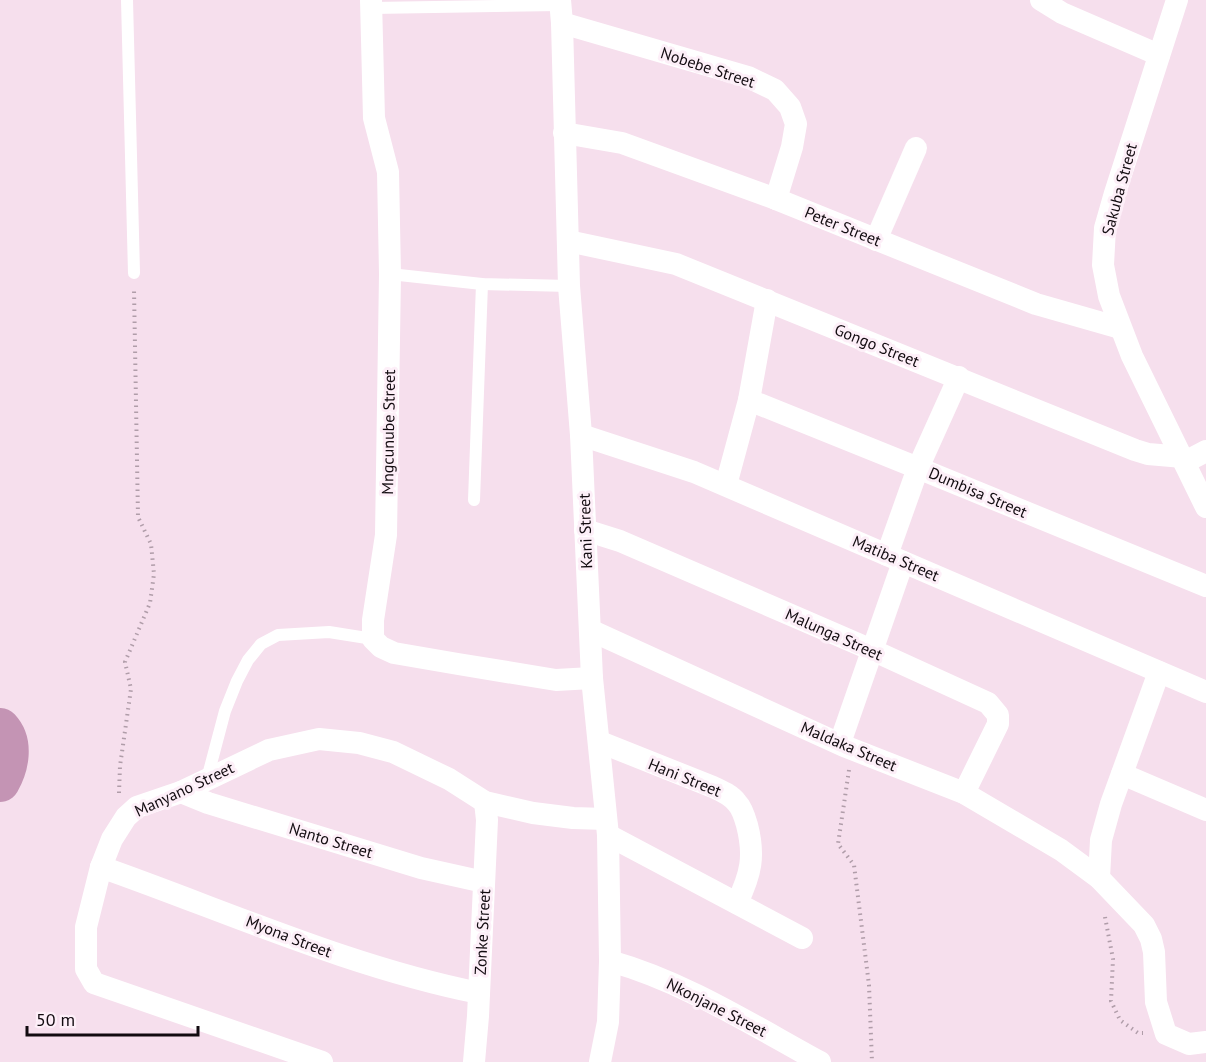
<svg xmlns="http://www.w3.org/2000/svg" width="1206" height="1062" font-family="'PT Sans',sans-serif">
<rect width="100%" height="100%" fill="#f6dfed"/>
<g fill="none" stroke-linecap="round" stroke-linejoin="round">
<path stroke="#c494b4" stroke-width="40" d="M 0,728 C 14,743 9,766 0,782"/>
<g stroke="#b09da9" stroke-width="4" stroke-dasharray="1.5 4.5" stroke-linecap="butt">
<path d="M 849,770 L 838,844 L 854,865 L 869,985 L 872,1062"/>
<path d="M 119,793 L 120,766 L 131,689 L 125,662 L 150,603 L 154,574 L 151,544 L 138,517 L 134,289"/>
<path d="M 1105,917 L 1113,959 L 1111,1001 L 1120,1020 L 1138,1033 L 1143,1033"/>
</g>
<g stroke="#fff" stroke-width="12">
<path d="M 127,0 L 134,273"/>
<path d="M 372,8 L 560,5"/>
<path d="M 390,274 L 482,284 L 569,286"/>
<path d="M 474,500 L 482,284"/>
<path d="M 207,779 L 225,711 L 237,681 L 248,660 L 261,644 L 278,635 L 329,632 L 373,639"/>
</g>
<g stroke="#fff" stroke-width="22">
<path d="M 371,0 L 374,118 L 388,172 L 390,274 L 386,535 L 373,620 L 373,639 L 381,647 L 394,653 L 458,664 L 556,680 L 592,678"/>
<path d="M 560,0 L 562,23 L 569,286 L 581,435 L 592,678 L 608,835 L 610,961 L 608,1022 L 600,1062"/>
<path d="M 1041,0 L 1062,13 L 1159,55"/>
<path d="M 1177,0 L 1115,193 L 1105,228 L 1103,265 L 1109,296 L 1132,356 L 1206,507"/>
<path d="M 562,23 L 748,77 L 775,90 L 790,107 L 796,124 L 792,147 L 776,199"/>
<path d="M 564,133 L 622,143 L 776,199 L 1036,304 L 1120,328"/>
<path d="M 876,240 L 916,148"/>
<path d="M 568,241 L 676,264 L 1135,450 L 1148,454 L 1183,457"/>
<path d="M 749,400 L 918,468 L 1206,586"/>
<path d="M 581,435 L 694,472 L 1206,692"/>
<path d="M 1185,462 L 1206,451"/>
<path d="M 726,485 L 749,400 L 767,300"/>
<path d="M 585,530 L 620,541 L 872,650 L 988,703 L 998,715 L 998,724 L 964,793"/>
<path d="M 887,555 L 918,468 L 959,377"/>
<path d="M 590,630 L 844,746 L 964,793 L 1061,850 L 1099,878 L 1144,925 L 1151,939 L 1154,952 L 1156,1002 L 1166,1034 L 1189,1044 L 1206,1042"/>
<path d="M 600,742 L 713,787 C 722,791 731,795 737,803 C 742,808 745,818 747,825 C 755,856 751,874 737,903"/>
<path d="M 840,743 L 903,562"/>
<path d="M 1122,774 L 1206,810"/>
<path d="M 181,792 L 208,803 L 421,868 L 484,882"/>
<path d="M 608,835 L 802,938"/>
<path d="M 101,867 C 226,911 349,967 479,993"/>
<path d="M 1099,878 L 1101,840 L 1111,804 L 1159,672"/>
<path d="M 610,961 C 685,982 752,1025 820,1062"/>
<path d="M 322,1062 L 94,983 L 86,969 L 86,927 L 101,867 L 112,839 L 126,817 L 137,807 L 181,792 L 269,750 L 319,739 L 359,743 L 393,752 L 449,779 L 485,802 L 533,813 L 573,818 L 606,819"/>
<path d="M 474,1062 L 478,1016 L 487,820 L 485,802"/>
</g>
</g>
<g text-anchor="middle" stroke-width="6" stroke-linejoin="round" paint-order="stroke">
<g font-size="16" fill="#120b10" stroke="#fdeff8">
<text transform="translate(708 67) rotate(18)" y="6">Nobebe Street</text>
<text transform="translate(1119 189) rotate(-75)" y="6">Sakuba Street</text>
<text transform="translate(843 226) rotate(22)" y="6">Peter Street</text>
<text transform="translate(877 345) rotate(22)" y="6">Gongo Street</text>
<text transform="translate(388 432) rotate(-89)" y="6">Mngcunube Street</text>
<text transform="translate(978 492) rotate(23)" y="6">Dumbisa Street</text>
<text transform="translate(585 531) rotate(-92)" y="6">Kani Street</text>
<text transform="translate(896 558) rotate(23)" y="6">Matiba Street</text>
<text transform="translate(834 634) rotate(24)" y="6">Malunga Street</text>
<text transform="translate(849 746) rotate(23)" y="6">Maldaka Street</text>
<text transform="translate(685 777) rotate(22)" y="6">Hani Street</text>
<text transform="translate(184 789) rotate(-25)" y="6">Manyano Street</text>
<text transform="translate(331 840) rotate(17)" y="6">Nanto Street</text>
<text transform="translate(482 932) rotate(-87)" y="6">Zonke Street</text>
<text transform="translate(289 936) rotate(21)" y="6">Myona Street</text>
<text transform="translate(717 1007) rotate(27)" y="6">Nkonjane Street</text>
</g>
</g>
<path d="M27 1026v9h171v-9" fill="none" stroke="#120b10" stroke-width="3"/>
<text x="36" y="1026" font-size="18" fill="#120b10" stroke="#fdeff8" stroke-width="4.5" paint-order="stroke">50 m</text>
</svg>
